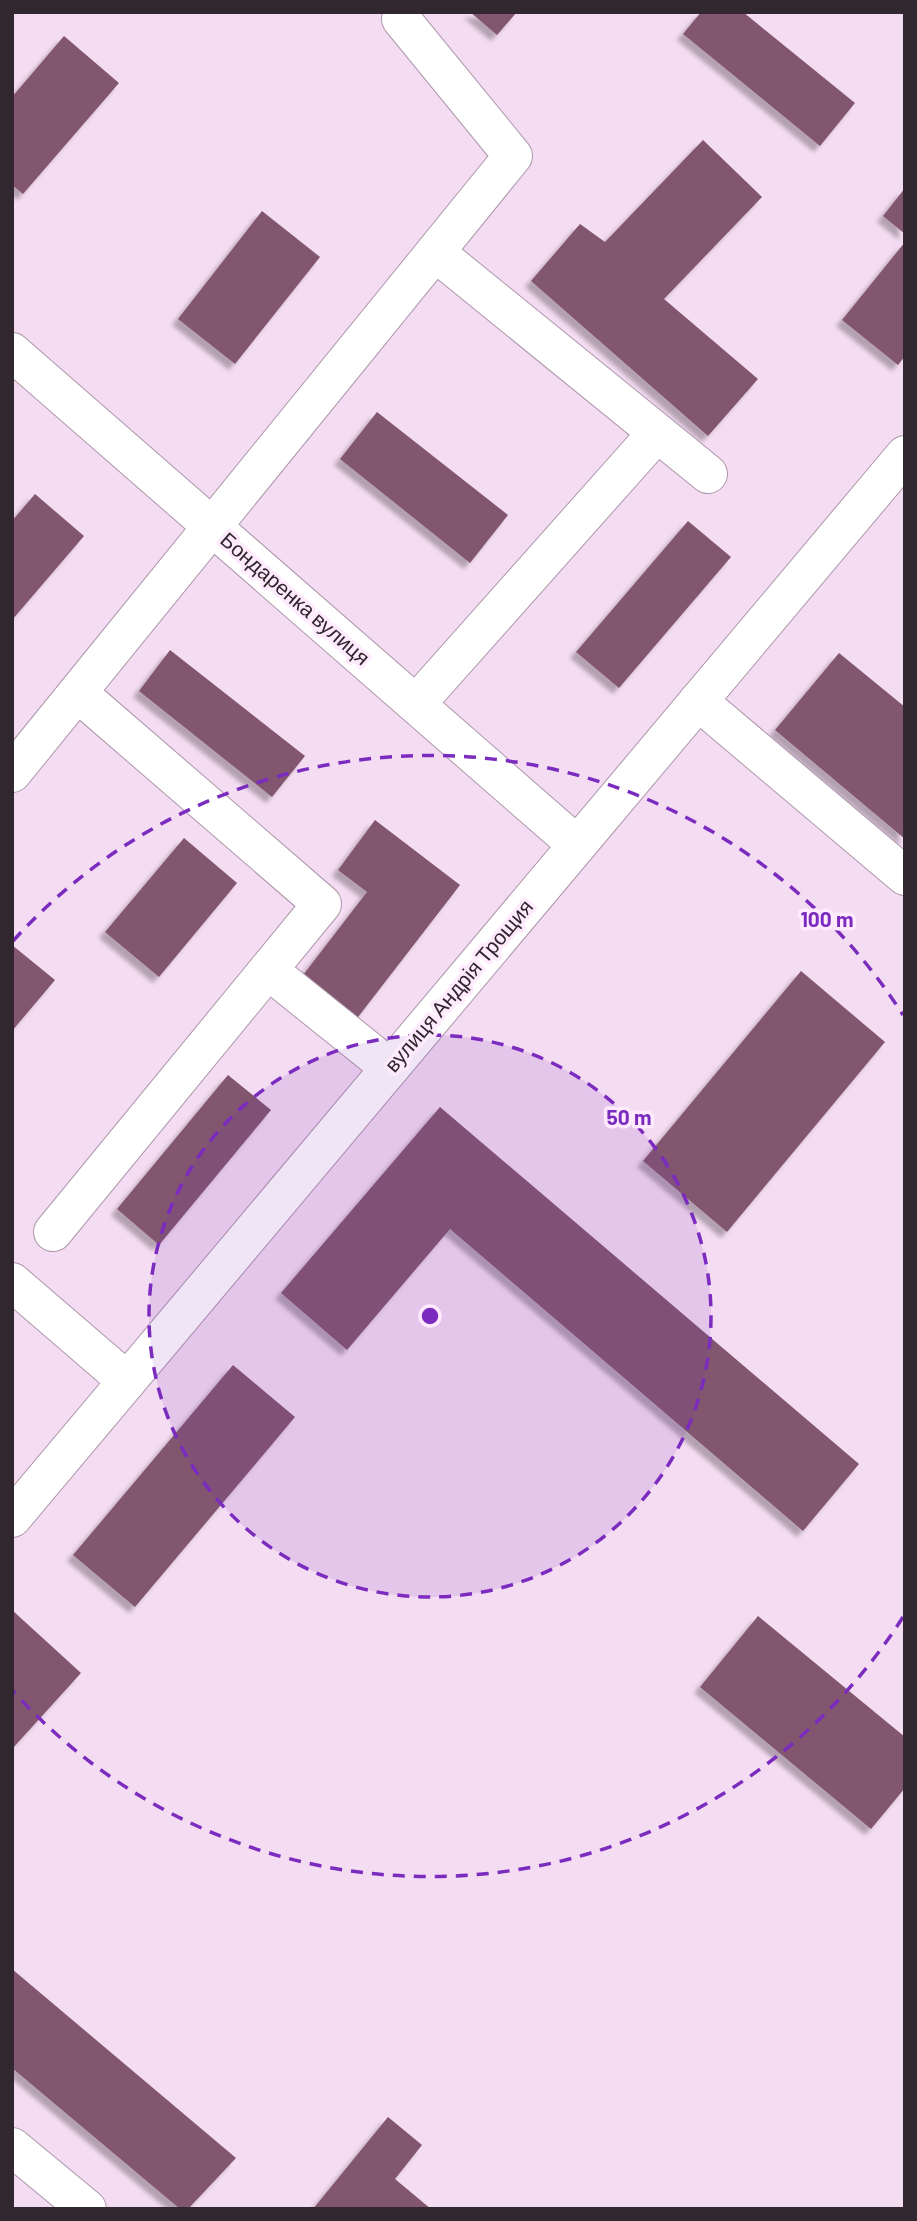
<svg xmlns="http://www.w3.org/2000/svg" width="917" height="2221" font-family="Barlow,sans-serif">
<defs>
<filter id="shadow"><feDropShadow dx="-6" dy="6" stdDeviation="2" flood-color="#0004"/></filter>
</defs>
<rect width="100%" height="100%" fill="#f4dcf2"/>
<g fill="#81566e" filter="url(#shadow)">
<path d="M 470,12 L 517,12 L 497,35 Z"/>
<path d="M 701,12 L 743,12 L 855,103 L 820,146 L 683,34 Z"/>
<path d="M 64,36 L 119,83 L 23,194 L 12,185 L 12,97 Z"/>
<path d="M 703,140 L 762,197 L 664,299 L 758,379 L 708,436 L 531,281 L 580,224 L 605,242 Z"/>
<path d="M 905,188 L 905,234 L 883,216 Z"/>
<path d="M 262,211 L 320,257 L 235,364 L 178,319 Z"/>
<path d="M 905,242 L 905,356 L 898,365 L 842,320 Z"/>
<path d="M 377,412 L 508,515 L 470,563 L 340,459 Z"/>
<path d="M 35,494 L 84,536 L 12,620 L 12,521 Z"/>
<path d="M 688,521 L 731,557 L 619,688 L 576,652 Z"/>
<path d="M 170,650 L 305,756 L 272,797 L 139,691 Z"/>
<path d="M 839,653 L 905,707 L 905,839 L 775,730 Z"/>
<path d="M 375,820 L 460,885 L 355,1021 L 300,979 L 367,892 L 338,870 Z"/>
<path d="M 184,838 L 237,883 L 159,977 L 105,932 Z"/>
<path d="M 12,945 L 55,980 L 12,1031 Z"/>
<path d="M 801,971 L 885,1042 L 727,1232 L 643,1161 Z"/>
<path d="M 228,1075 L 271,1110 L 159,1245 L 117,1209 Z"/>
<path d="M 440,1107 L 859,1464 L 803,1531 L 450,1229 L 347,1350 L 281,1293 Z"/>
<path d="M 233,1365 L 295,1417 L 135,1607 L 73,1555 Z"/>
<path d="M 12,1610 L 81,1673 L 12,1749 Z"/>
<path d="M 758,1616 L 905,1737 L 905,1788 L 871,1829 L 700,1687 Z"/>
<path d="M 12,1969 L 236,2158 L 188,2209 L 180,2209 L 12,2068 Z"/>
<path d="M 388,2117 L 422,2145 L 395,2179 L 431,2209 L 313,2209 Z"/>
</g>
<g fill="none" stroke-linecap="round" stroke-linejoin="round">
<defs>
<g id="minor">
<path d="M 435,252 L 708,474"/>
<path d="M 12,352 L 577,845"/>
<path d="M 698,701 L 905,876"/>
<path d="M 416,704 L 657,433"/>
<path d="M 12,773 L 513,156 L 401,19"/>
<path d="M 268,970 L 390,1068"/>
<path d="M 53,1232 L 322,904 L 78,693"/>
<path d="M 12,1282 L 127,1381"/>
<path d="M 12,1518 L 905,455"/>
<path d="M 12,2147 L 87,2209"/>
</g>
</defs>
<use href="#minor" stroke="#ad97ab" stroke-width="40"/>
<use href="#minor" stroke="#fff" stroke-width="38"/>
</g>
<circle cx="430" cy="1316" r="281" fill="#7b2cbf" fill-opacity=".12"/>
<g fill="none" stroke="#7b2cbf" stroke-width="3.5" stroke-dasharray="12 9">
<circle cx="430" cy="1316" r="281"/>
<path d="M903 1617A561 561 0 0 1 13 1691M13 941A561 561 0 0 1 903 1015"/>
</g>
<g text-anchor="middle" stroke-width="7" stroke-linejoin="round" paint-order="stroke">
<g font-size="21" fill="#30272f" stroke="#ffebfd">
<text transform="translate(295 599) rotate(41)" y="7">Бондаренка вулиця</text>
<text transform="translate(459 986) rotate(-50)" y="7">вулиця Андрія Трощия</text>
</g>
</g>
<circle cx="430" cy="1316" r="10" fill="#7b2cbf" stroke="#ffebfd" stroke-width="3.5"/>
<g font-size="21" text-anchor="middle" font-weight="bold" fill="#7b2cbf" stroke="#ffebfd" stroke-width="7" stroke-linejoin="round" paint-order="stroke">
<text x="827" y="927">100 m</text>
<text x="629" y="1125">50 m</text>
</g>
<rect width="917" height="2221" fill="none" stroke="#30272f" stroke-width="28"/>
</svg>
